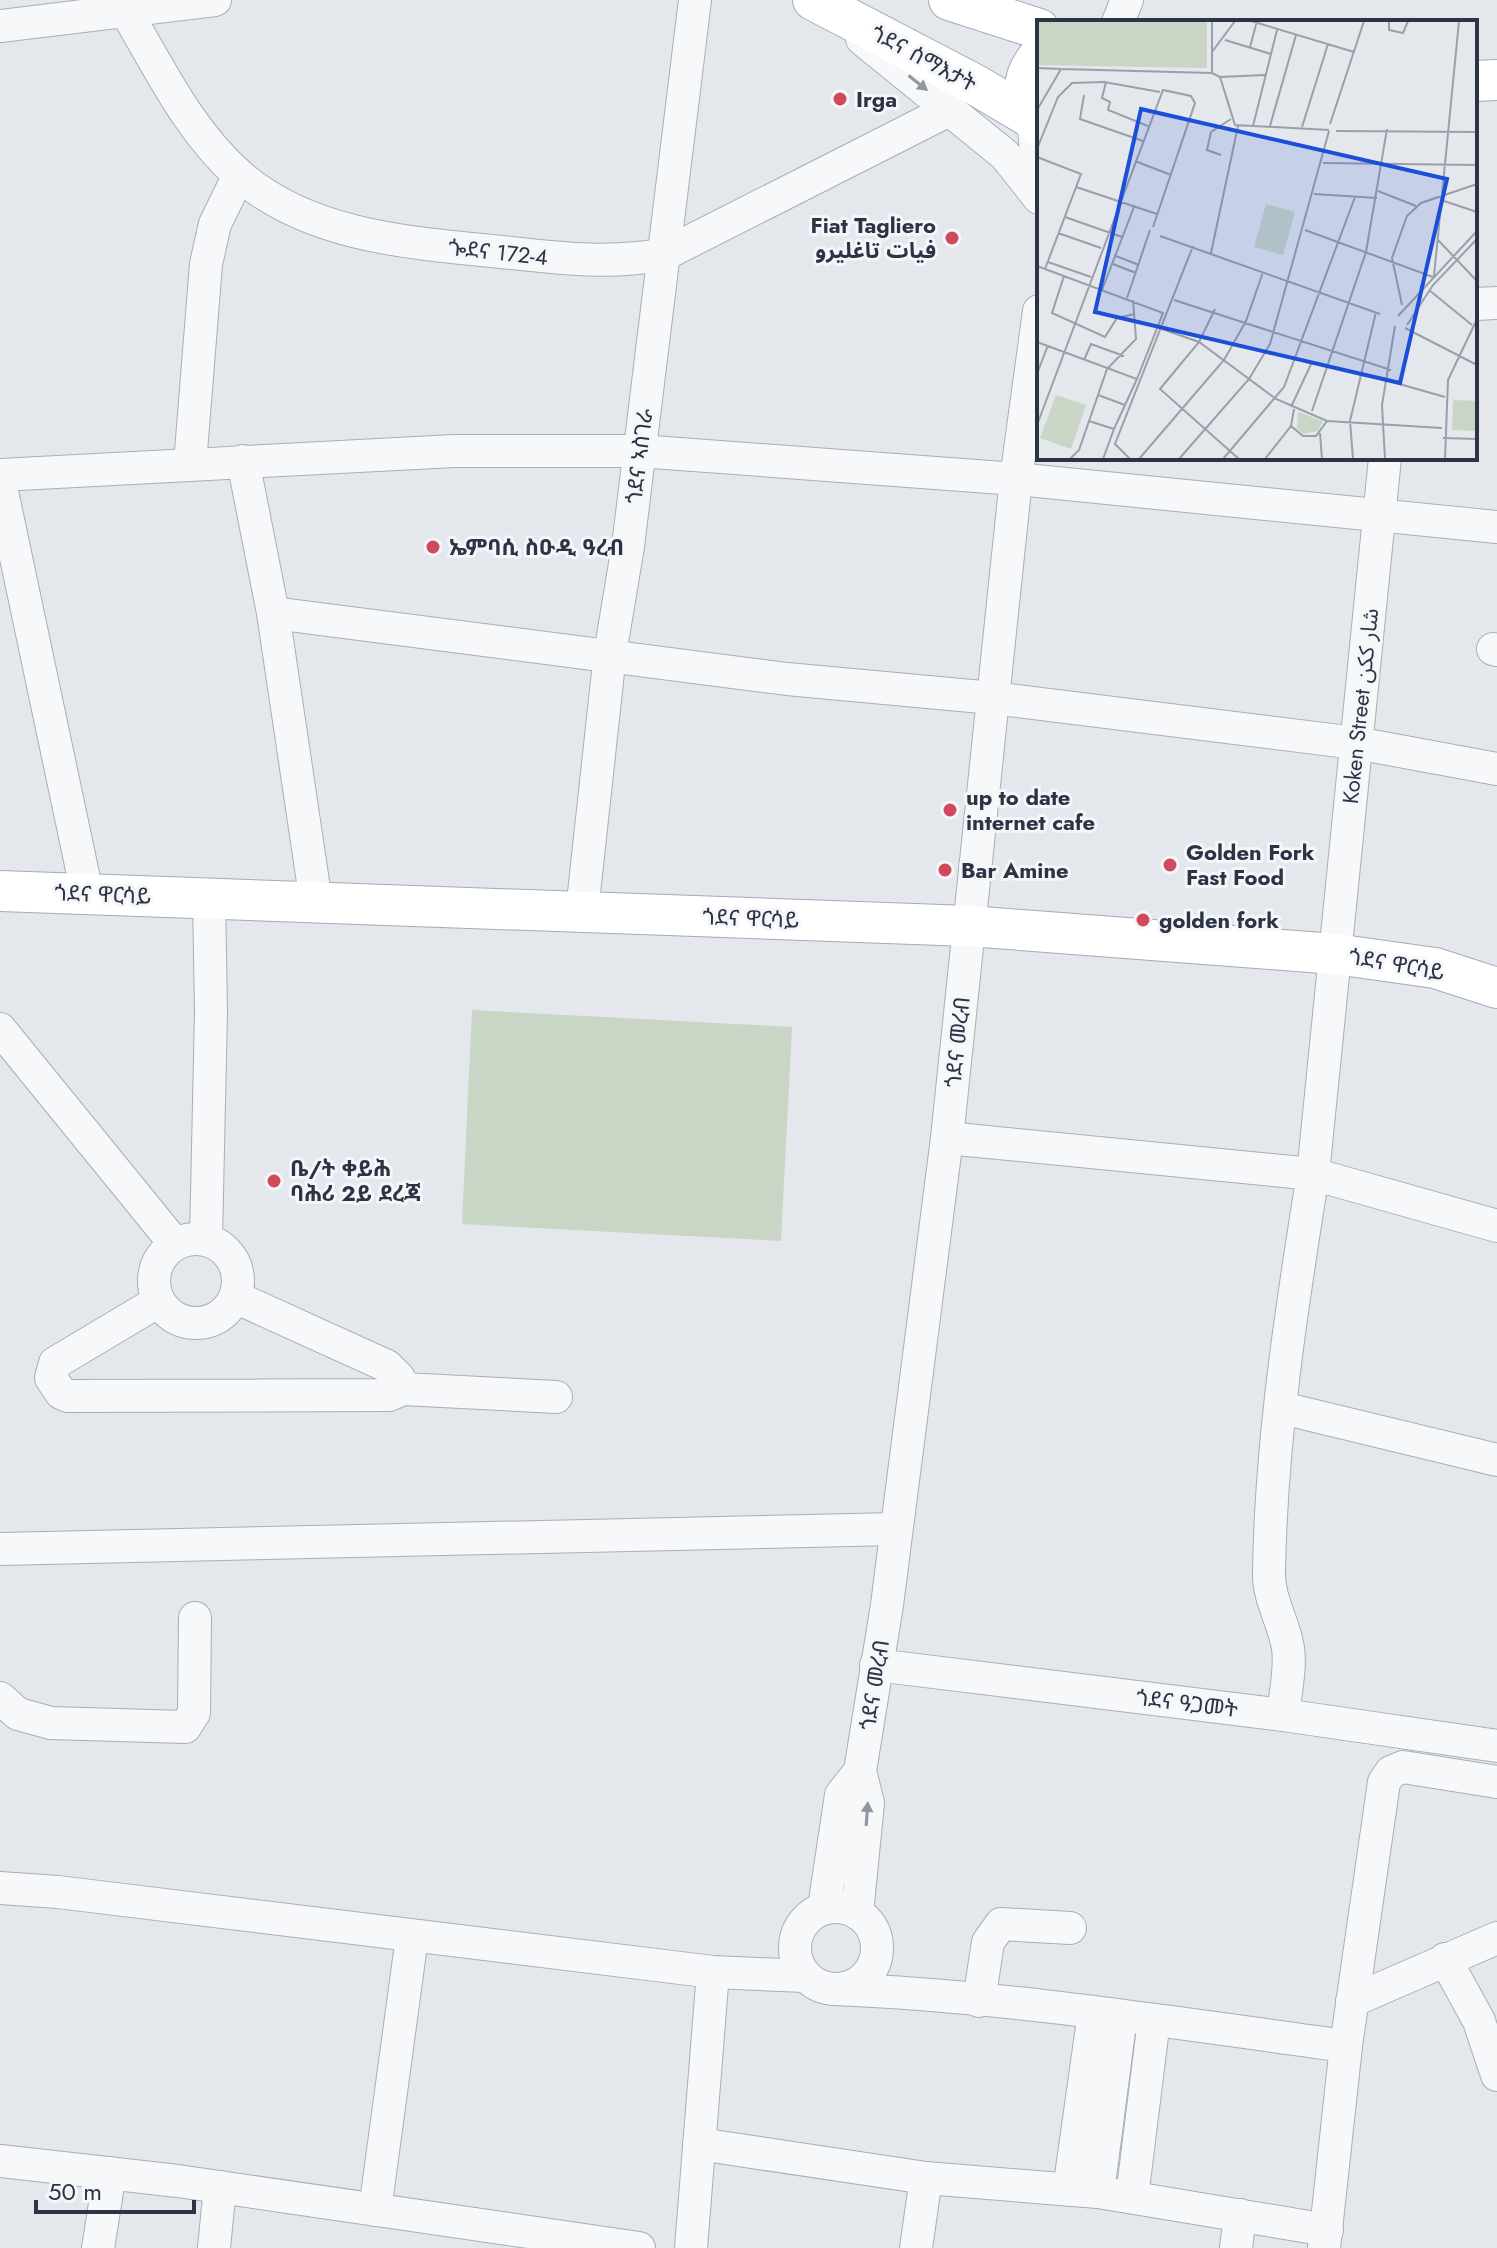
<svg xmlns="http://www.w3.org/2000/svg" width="1497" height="2248" font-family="Jost,'Noto Sans Arabic','Noto Sans Ethiopic',sans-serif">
<rect width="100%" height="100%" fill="#e4e7ec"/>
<path fill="#c9d6c5" d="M 472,1010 L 792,1027 L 781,1241 L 462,1224 Z"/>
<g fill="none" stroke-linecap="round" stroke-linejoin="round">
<defs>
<g id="minor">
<path d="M 119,0 C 156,60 185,127 239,175 C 310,237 412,243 502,252 C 557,258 610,265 665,254 L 951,109"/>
<path d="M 1118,22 L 1127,0"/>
<path d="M 0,26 L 215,0"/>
<path d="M 862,39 L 1005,155 L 1039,198"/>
<path d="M 1033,119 L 1039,185"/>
<path d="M 1475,304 L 1497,303"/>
<path d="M 243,461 L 273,613 L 316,902"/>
<path d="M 190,464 L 206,264 L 215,224 L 239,175"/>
<path d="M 0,475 L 454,451 L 639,451 L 1016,479 L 1497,527"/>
<path d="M 0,482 L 87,893"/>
<path d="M 273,613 L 787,679 L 993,698 L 1356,743 L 1497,769"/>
<path d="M 1493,649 L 1497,650"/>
<path d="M 582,911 L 610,654 L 628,546 L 695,0"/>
<path d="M 0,1029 L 175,1244"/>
<path d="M 947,1138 L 1313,1174 L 1497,1226"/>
<path d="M 206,1239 L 211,1012 L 209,898"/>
<circle cx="196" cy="1281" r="42"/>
<path d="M 159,1301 L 55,1363 L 51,1378 L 61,1393 L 68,1396 L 389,1395 L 403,1389 L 399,1378 L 387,1366 L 235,1297"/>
<path d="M 403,1389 L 556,1397"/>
<path d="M 1282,1408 L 1497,1460"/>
<path d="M 0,1549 L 896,1529"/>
<path d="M 876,1665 L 1283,1715 L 1497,1746"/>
<path d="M 0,1698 L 18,1714 L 51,1723 L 185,1727 L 194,1713 L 195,1618"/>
<path d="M 1283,1715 C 1285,1694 1291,1669 1288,1648 C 1284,1622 1268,1599 1269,1572 C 1271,1440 1292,1305 1313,1174 L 1385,458"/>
<path d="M 0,1888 L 58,1892 L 713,1972 L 805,1976"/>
<circle cx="836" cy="1948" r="41"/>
<path d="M 824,1908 L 841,1795 L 860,1771"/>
<path d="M 857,1913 L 868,1803 L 860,1771 L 887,1605 L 947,1138 L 1016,479 L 1039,311"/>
<path d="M 1445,1959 L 1479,2021 L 1497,2075"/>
<path d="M 834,1989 C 1005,1996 1176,2023 1346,2046"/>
<path d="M 979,2001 L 988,1942 L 1001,1924 L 1070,1928"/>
<path d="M 1352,2001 L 1497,1938"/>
<path d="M 699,2144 L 926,2178 L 1098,2192 L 1327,2230"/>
<path d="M 0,2161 L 178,2181 L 639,2248"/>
<path d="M 1069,2190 L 1094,2013"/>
<path d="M 1098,2192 L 1121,2016"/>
<path d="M 1132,2197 L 1154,2020"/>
<path d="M 375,2210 L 412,1937"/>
<path d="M 98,2248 L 110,2173"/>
<path d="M 214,2248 L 220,2187"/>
<path d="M 691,2248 L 713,1972"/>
<path d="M 916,2248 L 926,2178"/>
<path d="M 1236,2248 L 1240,2215"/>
<path d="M 1324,2248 L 1346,2046 L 1384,1782 L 1391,1772 L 1403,1767 L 1497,1782"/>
</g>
<g id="major">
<path d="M 813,0 L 974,84 L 1033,119"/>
<path d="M 949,0 L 1039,29"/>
<path d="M 1039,56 C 1021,77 1019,104 1039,125"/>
<path d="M 1475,81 L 1497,80"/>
<path d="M 0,891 L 969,926 L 1335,954 L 1435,968 L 1497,988"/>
</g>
</defs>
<use href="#minor" stroke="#a9aeb7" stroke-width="34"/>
<use href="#major" stroke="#a3abb8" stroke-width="42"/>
<use href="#minor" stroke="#f7f8fa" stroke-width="32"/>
<use href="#major" stroke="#fff" stroke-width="40"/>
</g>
<defs><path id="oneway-solid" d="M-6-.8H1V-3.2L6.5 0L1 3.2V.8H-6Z" transform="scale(2)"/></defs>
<g fill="#9196a0">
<use href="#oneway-solid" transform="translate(918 83) rotate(38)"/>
<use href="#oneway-solid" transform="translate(867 1814) rotate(-86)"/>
</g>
<g fill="#d1495b" stroke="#f4f6f9" stroke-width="3">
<circle cx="840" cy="99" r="8"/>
<circle cx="952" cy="238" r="8"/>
<circle cx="433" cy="547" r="8"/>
<circle cx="950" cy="810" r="8"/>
<circle cx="1170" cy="865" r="8"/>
<circle cx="945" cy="870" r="8"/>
<circle cx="1143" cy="920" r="8"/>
<circle cx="274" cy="1181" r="8"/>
</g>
<g text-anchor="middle" stroke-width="6" stroke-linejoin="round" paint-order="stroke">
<g font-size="22" fill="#2b3445" stroke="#f4f6f9">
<text transform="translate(924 58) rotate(28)" y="8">ጎደና ሰማእታት</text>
<text transform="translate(498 252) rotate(6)" y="8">ጐደና 172-4</text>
<text transform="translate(639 456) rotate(-83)" y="8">ጎደና ኣስገራ</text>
<text transform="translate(1360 706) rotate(-84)" y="8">Koken Street شار ككن</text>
<text transform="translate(103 894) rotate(2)" y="8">ጎደና ዋርሳይ</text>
<text transform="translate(751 918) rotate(2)" y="8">ጎደና ዋርሳይ</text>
<text transform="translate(1397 964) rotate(10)" y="8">ጎደና ዋርሳይ</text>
<text transform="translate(957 1042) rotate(-84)" y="8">ጎደና መረብ</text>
<text transform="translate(874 1685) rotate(-81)" y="8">ጎደና መረብ</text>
<text transform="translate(1187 1703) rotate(7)" y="8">ጎደና ዓጋመት</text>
</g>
<g font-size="22" font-weight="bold" fill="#2b3445" stroke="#f4f6f9" text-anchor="start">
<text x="856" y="107">Irga</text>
<text x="936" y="233" text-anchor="end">Fiat Tagliero<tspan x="936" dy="25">فيات تاغليرو</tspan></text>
<text x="449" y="555">ኤምባሲ ስዑዲ ዓረብ</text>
<text x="966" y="805">up to date<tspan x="966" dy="25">internet cafe</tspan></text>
<text x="1186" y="860">Golden Fork<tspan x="1186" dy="25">Fast Food</tspan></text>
<text x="961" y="878">Bar Amine</text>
<text x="1159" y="928">golden fork</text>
<text x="290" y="1176">ቤ/ት ቀይሕ<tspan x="290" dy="25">ባሕሪ 2ይ ደረጃ</tspan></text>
</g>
</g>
<g transform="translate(1037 20)">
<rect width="440" height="440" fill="#e4e7ec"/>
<path d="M 0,1 L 170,1 L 170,48 L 0,45 ZM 229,184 L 258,192 L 246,235 L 217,227 ZM 19,375 L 49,385 L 34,429 L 3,418 ZM 416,380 L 440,381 L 440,411 L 415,410 ZM 261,392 L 286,401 L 281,411 L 266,414 L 260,408 Z" fill="#c9d6c5"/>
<path fill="none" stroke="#9a9fa9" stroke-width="2" d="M 175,1 L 175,53M 214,1 L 317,32M 352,1 L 352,10 L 366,13 L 371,1M 188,20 L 234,34M 213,27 L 220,1M 175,32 L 198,1M 0,48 L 24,49M 183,57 L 228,55M 69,62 L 65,78 L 73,82 L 71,90 L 111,106M 47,75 L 43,99 L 106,121M 0,90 L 24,49 L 175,53 L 183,57 L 198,105 L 292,110M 293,104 L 327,1M 216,106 L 240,10M 233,106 L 259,15M 265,107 L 291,24M 299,111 L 440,112M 0,129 L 21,77 L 35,63 L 67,62 L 123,72M 184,135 L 170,130 L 174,112 L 194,99M 0,137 L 44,154 L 8,249M 98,141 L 134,155M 286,143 L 440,145M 39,167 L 120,194M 341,171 L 379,186M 277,174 L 340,178M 404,180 L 440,192M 28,197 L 85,217M 268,210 L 396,257M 21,213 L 64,228M 123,216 L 343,294M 401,220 L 440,261M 174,233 L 201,106M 79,236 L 102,245M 11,242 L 54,257M 76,244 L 99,253M 0,246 L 126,293 L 100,359M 27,256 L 15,293 L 68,317 L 80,298 L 98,294M 397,256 L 422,1M 65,270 L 97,187M 392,270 L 435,305M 90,278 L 113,210M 137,280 L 354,350M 365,285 L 355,238 L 370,196 L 384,183 L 440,164M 178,289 L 162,322 L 123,369 L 202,439M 361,296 L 440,211M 370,305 L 396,265 L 440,219M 368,308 L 440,345M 125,309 L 162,322 L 239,379 L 290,401 L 405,408M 0,322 L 100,359 L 77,409 L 52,401M 47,340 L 54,324 L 87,336M 0,354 L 11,325M 352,361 L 408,377M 61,375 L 88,385M 254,387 L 275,342M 257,389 L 254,406 L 266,416 L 279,416 L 290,401M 275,391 L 329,232 L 350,109M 0,405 L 126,70 L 154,76 L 158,83 L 116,207M 283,413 L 285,439M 406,418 L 440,419M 33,439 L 42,430 L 70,349 L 99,319 L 96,280M 66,439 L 77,409M 93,439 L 78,424 L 156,226M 102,439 L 187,340 L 209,301 L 226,252M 142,439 L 212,359 L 233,324 L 292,111M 186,439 L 247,367 L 318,177M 228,439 L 254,406M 316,439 L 313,401 L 339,292M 348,439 L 345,385 L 358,306M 408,439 L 411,360 L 440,299"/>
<path fill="#1d4ed8" fill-opacity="0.15" stroke="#1d4ed8" stroke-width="4" d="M 104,89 L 410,159 L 363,363 L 58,292 Z"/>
<rect width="440" height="440" fill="none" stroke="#2b3445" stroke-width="4"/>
</g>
<path d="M36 2200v12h158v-12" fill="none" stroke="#2b3445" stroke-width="4"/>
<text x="48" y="2200" font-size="24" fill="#2b3445" stroke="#f4f6f9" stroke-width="6" paint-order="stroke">50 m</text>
</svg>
